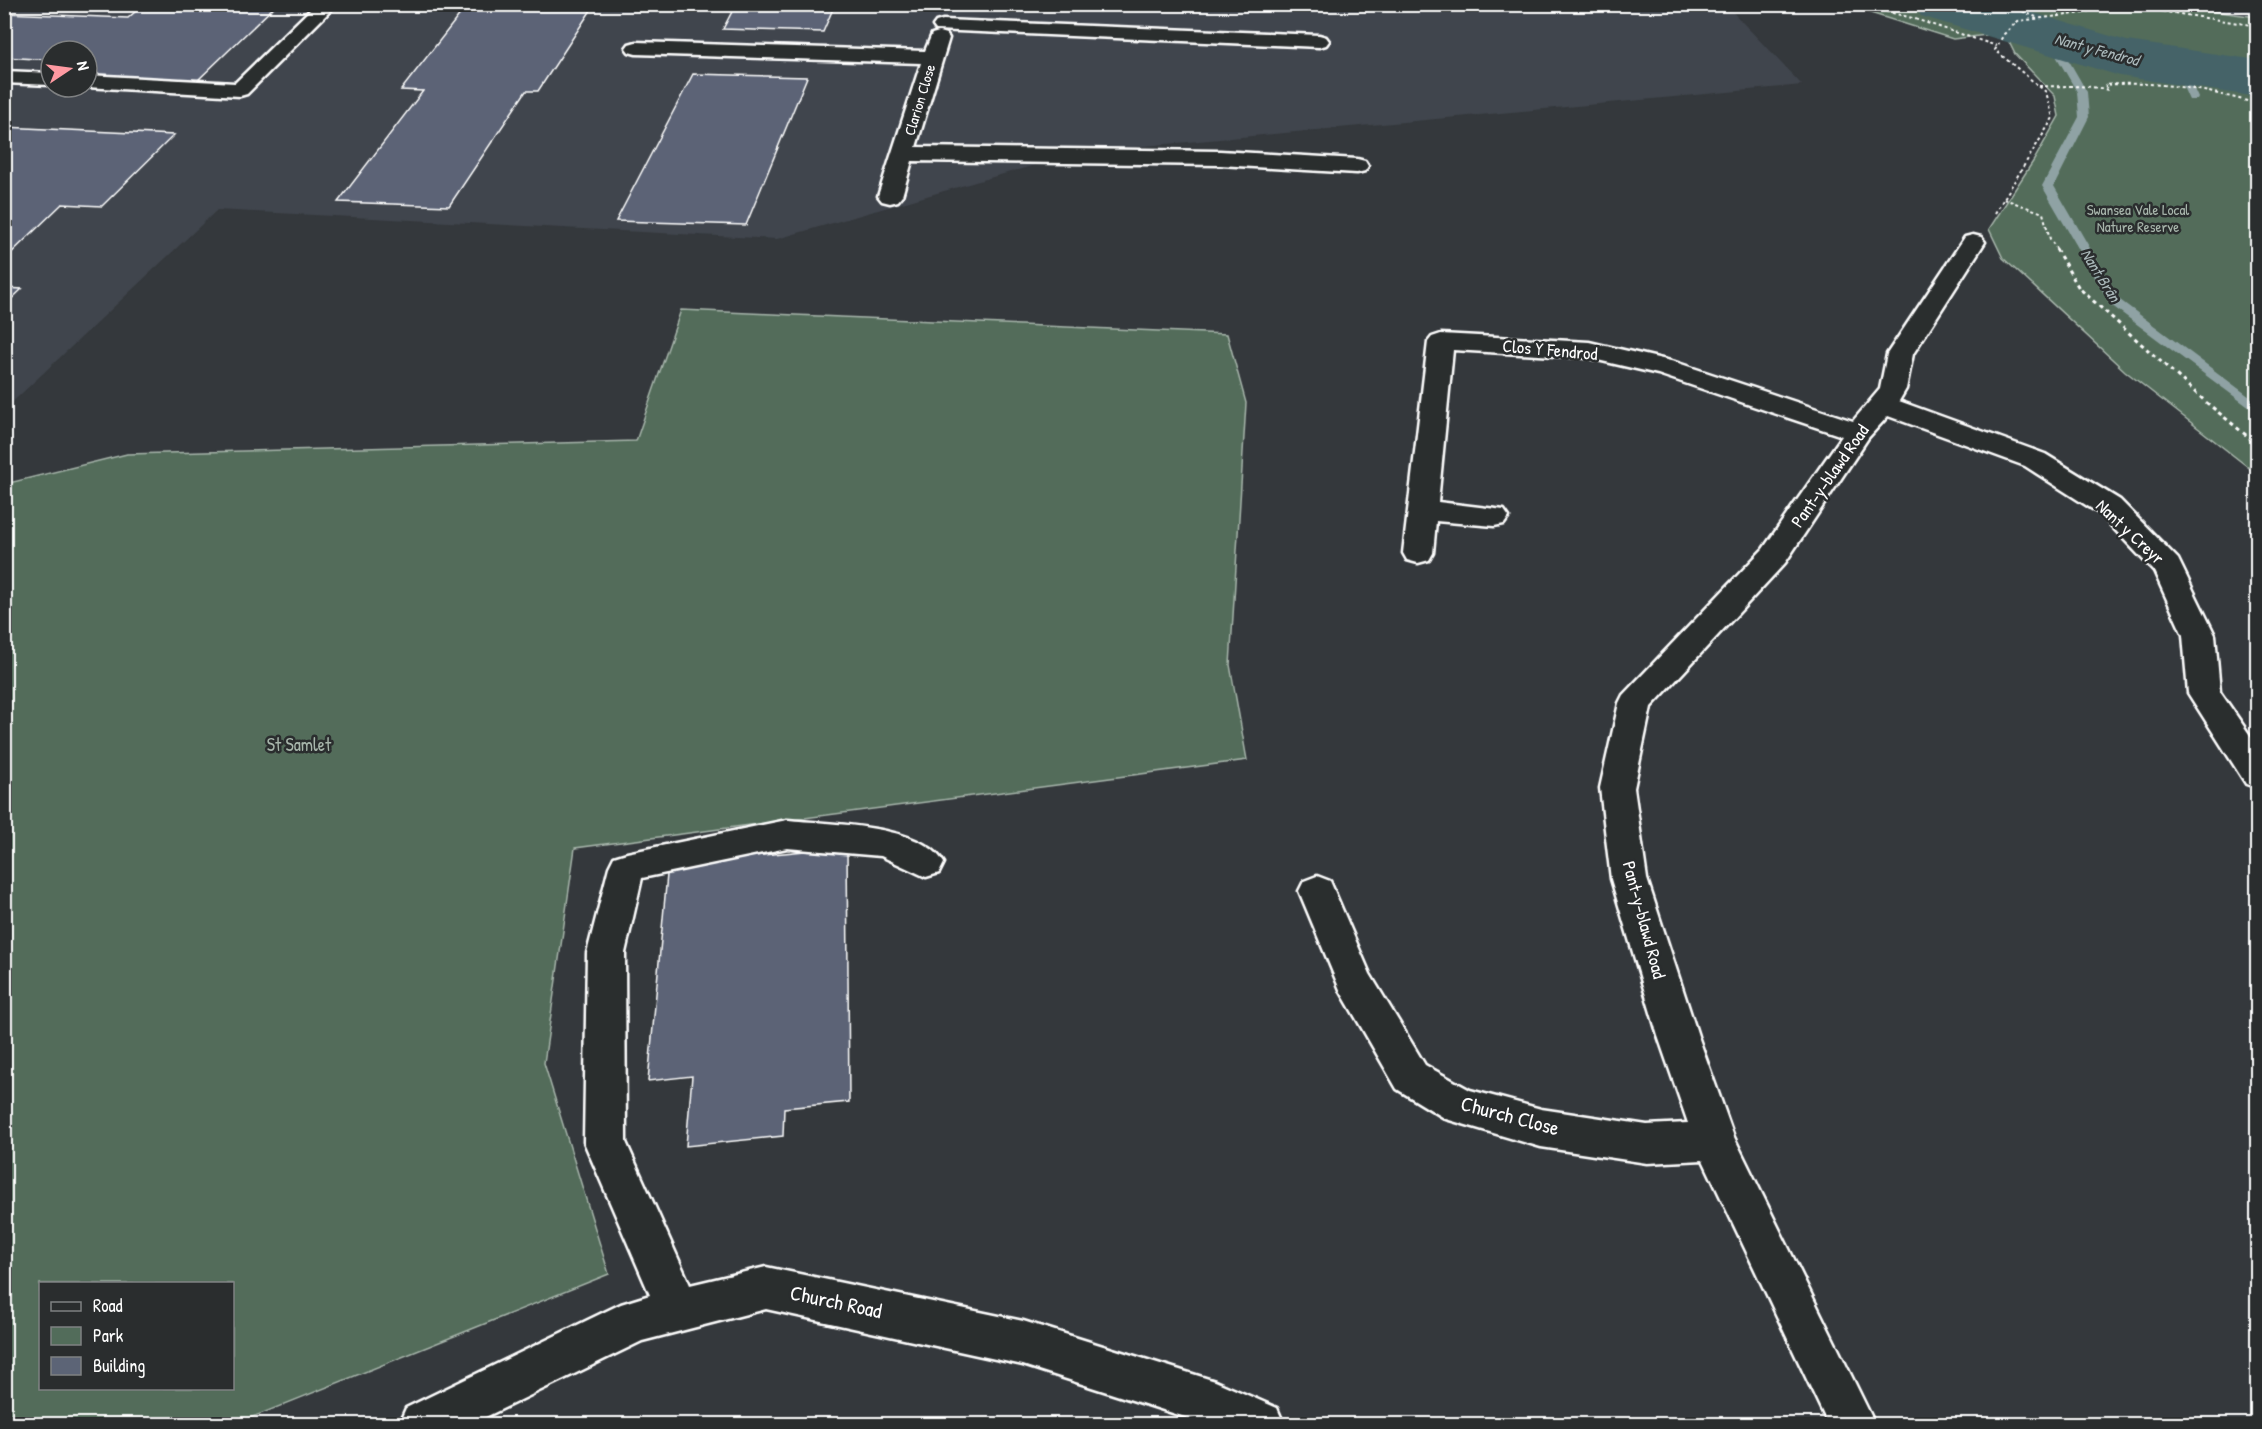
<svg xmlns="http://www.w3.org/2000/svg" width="2262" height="1429" font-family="'Patrick Hand',sans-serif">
<rect width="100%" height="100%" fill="#34383c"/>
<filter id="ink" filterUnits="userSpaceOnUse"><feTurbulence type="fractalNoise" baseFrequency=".0167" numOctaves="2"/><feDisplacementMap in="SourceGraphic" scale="12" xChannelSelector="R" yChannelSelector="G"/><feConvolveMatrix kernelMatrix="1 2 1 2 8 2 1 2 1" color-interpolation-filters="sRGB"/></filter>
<g filter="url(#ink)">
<g fill="#40454d" fill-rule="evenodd">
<path d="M 1725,4 L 1802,85 L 1080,152 L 777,239 L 217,210 L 5,409 L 5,5 ZM 51,51 L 87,51 L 87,87 L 51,87 Z"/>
<path d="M 2158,5 L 2257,5 L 2257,17 Z"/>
</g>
<g fill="#526c5a" stroke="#a8b6ac" stroke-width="1.5" fill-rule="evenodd">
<path d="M 2158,4 L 2257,17 L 2257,74 L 2098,47 L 2038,29 L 1953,39 L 1845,5 Z"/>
<path d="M 2037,37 L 2124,61 L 2257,82 L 2257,474 L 2125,371 L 2003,258 L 1989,229 L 2034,160 L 2059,116 L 2055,96 L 2015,54 L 2009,42 Z"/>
<path d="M 681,310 L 1227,334 L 1246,403 L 1230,665 L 1247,760 L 575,848 L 544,1063 L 609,1274 L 235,1424 L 5,1424 L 5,484 L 127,454 L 636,441 ZM 40,1284 L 232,1284 L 232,1388 L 40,1388 Z"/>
</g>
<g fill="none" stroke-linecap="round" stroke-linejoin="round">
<g fill="#8fa2a4" fill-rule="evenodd">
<path d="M 2034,32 L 2042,32 L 2060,45 L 2087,92 L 2089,117 L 2054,186 L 2120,300 L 2258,403 L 2258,414 L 2111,305 L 2042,186 L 2079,117 L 2077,92 L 2052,49 L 2034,36 Z"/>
<path d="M 2174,63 L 2178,64 L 2191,82 L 2198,98 L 2197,100 L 2189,100 L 2188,98 L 2181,82 L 2169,66 Z"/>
</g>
<path fill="#456467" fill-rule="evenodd" d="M 1913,4 L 2004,4 L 2127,41 L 2258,60 L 2258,97 L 2120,76 L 1921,16 Z"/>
</g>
<g fill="#5c6476" stroke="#fff" stroke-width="1.5">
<path d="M 144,4 L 277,4 L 198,80 L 87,74 L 87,51 L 51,51 L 51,60 L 4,57 L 4,13 L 128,18 Z"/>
<path d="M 468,4 L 595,4 L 538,91 L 526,91 L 449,206 L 338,202 L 423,91 L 401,90 Z"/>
<path d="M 736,4 L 835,4 L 823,32 L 723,29 Z"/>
<path d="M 693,74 L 807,77 L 746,225 L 616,221 Z"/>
<path d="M 4,127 L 174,135 L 102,206 L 62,204 L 4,260 Z"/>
<path d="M 4,288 L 22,289 L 4,306 Z"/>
<path d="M 847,847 L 849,1102 L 784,1108 L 783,1136 L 686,1146 L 692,1076 L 648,1081 L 668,864 Z"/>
</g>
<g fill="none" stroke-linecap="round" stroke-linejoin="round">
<defs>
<g id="minor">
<path d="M 316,4 L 337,4 L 247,94 L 240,96 L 86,87 L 87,75 L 235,83 Z"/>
<path d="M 943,20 L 1319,35 L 1326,37 L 1329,41 L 1326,45 L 1319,47 L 936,30 L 933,26 L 936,22 Z"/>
<path d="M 939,32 L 946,34 L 949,38 L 916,147 L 1220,151 L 1357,159 L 1365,161 L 1368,166 L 1365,171 L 1357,173 L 1220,165 L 912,161 L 902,196 L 898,201 L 890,203 L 882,201 L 878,196 L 921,63 L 636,54 L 629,52 L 626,48 L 629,44 L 636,42 L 925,51 L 932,34 Z"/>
<path d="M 4,71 L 51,73 L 51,85 L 4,83 Z"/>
<path d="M 1973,235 L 1981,237 L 1985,242 L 1913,354 L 1906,389 L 1899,401 L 2045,454 L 2120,500 L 2178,559 L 2215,635 L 2220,692 L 2258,747 L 2258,788 L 2246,784 L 2188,693 L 2183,635 L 2154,571 L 2100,514 L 2025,466 L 1888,416 L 1868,438 L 1785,563 L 1651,707 L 1634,788 L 1647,879 L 1698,1036 L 1734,1137 L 1875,1424 L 1828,1424 L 1703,1160 L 1647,1163 L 1541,1147 L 1446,1119 L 1397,1089 L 1341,992 L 1299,891 L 1304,881 L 1317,876 L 1330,881 L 1370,974 L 1425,1065 L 1470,1090 L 1541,1109 L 1647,1125 L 1688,1123 L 1658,1036 L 1611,879 L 1600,788 L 1619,703 L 1623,695 L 1763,549 L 1842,436 L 1658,374 L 1589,358 L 1453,350 L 1438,502 L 1504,510 L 1509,517 L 1504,524 L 1494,526 L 1436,521 L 1433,553 L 1429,560 L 1418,563 L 1407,560 L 1403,553 L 1428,342 L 1432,337 L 1441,334 L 1589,342 L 1675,362 L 1853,421 L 1880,389 L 1887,354 L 1965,237 Z"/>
<path d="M 787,820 C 827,824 923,824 944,863 L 939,873 L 926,877 L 881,856 L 787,848 L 642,878 L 625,953 L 626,1142 L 690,1285 L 766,1267 L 1023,1321 L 1215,1381 L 1277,1408 L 1284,1424 L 1207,1424 L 1023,1365 L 766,1309 L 642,1341 L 471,1424 L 399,1424 L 406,1408 L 621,1304 L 650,1295 L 584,1142 L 587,953 L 609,867 L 614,857 L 627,853 Z"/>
</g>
</defs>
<use href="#minor" stroke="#fff" stroke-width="5"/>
<g stroke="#fff" stroke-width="2" stroke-dasharray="3 3" stroke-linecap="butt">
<path d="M 1857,4 L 1912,18 L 1997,46"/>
<path d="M 2006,4 L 2036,17"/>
<path d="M 2115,4 L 2258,26"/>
<path d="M 2039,86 C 2062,87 2086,84 2108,90 L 2105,85 C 2159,80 2207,90 2258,104"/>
<path d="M 2004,199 L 2043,213 L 2050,239 L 2057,250"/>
<path d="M 1995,213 L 2053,118 L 2046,92 L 1995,50 L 2004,34 L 2018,21 L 2084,13 L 2108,4"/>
</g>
<path stroke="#fff" stroke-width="3" stroke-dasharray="4 4" stroke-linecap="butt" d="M 2056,249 L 2079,288 L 2207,403 L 2258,445"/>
<use href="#minor" fill="#2a2d2e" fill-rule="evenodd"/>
</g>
</g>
<g text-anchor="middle" stroke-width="5" stroke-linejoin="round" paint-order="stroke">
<g font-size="15" fill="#fff" stroke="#2a2d2e">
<text transform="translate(920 100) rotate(-73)" y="5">Clarion Close</text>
</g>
<g font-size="15" fill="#a8b6ac" stroke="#2a2d2e">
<text x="2138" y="215">Swansea Vale Local<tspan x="2138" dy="17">Nature Reserve</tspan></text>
</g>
<g font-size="16" font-style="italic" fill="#abb9bb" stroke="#2a2d2e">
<text transform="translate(2097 49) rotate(15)" y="6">Nant y Fendrod</text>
<text transform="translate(2101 275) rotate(58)" y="6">Nant Brân</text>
</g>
<g font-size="18" fill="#fff" stroke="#2a2d2e">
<text transform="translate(1550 350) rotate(5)" y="6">Clos Y Fendrod</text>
<text transform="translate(1830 476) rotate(-55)" y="6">Pant-y-blawd Road</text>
<text transform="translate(2130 532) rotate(43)" y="6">Nant y Creyr</text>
<text transform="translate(1644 920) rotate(75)" y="6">Pant-y-blawd Road</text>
</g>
<g font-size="18" fill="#a8b6ac" stroke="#2a2d2e">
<text x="299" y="751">St Samlet</text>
</g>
<g font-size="21" fill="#fff" stroke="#2a2d2e">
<text transform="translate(1510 1116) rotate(15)" y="7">Church Close</text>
<text transform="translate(836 1302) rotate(12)" y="7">Church Road</text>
</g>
</g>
<rect width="2262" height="1429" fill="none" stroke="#2a2d2e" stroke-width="24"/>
<rect x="12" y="12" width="2238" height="1405" fill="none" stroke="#fff" stroke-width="2" filter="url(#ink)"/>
<rect x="39" y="1282" width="195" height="108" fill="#2a2d2e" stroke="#7f8182" stroke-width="1.5"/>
<rect x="51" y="1302" width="30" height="9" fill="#2a2d2e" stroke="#7f8182" stroke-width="1.5"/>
<text x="93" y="1312" font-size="18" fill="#ffffff">Road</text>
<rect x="51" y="1327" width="30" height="18" fill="#526c5a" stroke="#7f8182" stroke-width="1.5"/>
<text x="93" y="1342" font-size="18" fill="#ffffff">Park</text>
<rect x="51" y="1357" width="30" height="18" fill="#5c6476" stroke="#7f8182" stroke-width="1.5"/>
<text x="93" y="1372" font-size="18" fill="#ffffff">Building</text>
<g transform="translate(69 69) rotate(77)"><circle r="28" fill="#2a2d2e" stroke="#7f8182" stroke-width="1.5"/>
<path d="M0-4.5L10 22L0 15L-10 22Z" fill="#ff9aa2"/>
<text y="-9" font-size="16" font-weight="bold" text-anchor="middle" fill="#ffffff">N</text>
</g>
</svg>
